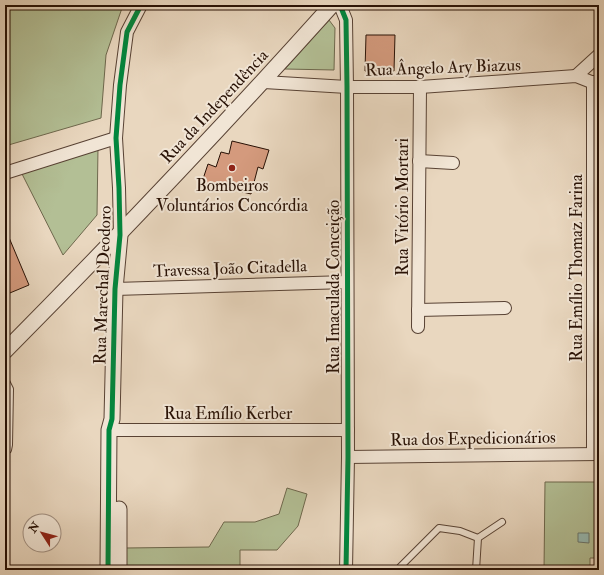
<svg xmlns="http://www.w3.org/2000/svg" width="604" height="575" font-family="'IM FELL Double Pica',serif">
<rect width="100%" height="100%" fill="#e9d7bf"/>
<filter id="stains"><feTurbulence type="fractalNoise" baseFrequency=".005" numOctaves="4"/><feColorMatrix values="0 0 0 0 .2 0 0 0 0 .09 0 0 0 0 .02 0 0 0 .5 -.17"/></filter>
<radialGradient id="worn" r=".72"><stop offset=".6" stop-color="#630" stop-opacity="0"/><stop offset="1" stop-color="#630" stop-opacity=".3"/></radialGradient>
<g fill="#b3bf95" stroke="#6e684d">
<path d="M 5,5 L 123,5 L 106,55 L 101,118 L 5,146 Z"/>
<path d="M 329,20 L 335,28 L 334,70 L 285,69 Z"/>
<path d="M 98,148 L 97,215 L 63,255 L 19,168 Z"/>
<path d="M 545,482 L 599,482 L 599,558 L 590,558 L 590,570 L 544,570 Z"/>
<path d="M 287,488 L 307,494 L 298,526 L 277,550 L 240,550 L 240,570 L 125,570 L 125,548 L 209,547 L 224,522 L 255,522 L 279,514 Z"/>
</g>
<path fill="#97bab2" stroke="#6b766d" d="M 578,533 L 589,533 L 589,543 L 578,542 Z"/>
<g fill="#d49a7d" stroke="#281105">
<path d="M 366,35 L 395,35 L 394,71 L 365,71 Z"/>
<path d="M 232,141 L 269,150 L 263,169 L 258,167 L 251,194 L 202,182 L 208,164 L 216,167 L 221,152 L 229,154 Z"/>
<path d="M 5,228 L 29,285 L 5,295 Z"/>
</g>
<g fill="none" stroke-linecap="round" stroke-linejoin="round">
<defs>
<g id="service">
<path d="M 5,379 L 10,389 L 9,445 L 8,450 L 5,452"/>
<path d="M 400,570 L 400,567 L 439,528 L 460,531 L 478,538"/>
<path d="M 476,570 L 478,538 L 502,522"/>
</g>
<g id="minor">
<path d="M 340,5 L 346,20 L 347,87 L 348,457 L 346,570"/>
<path d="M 576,76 L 599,55"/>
<path d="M 264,82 L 347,87 L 420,87 L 576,76 L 599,85"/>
<path d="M 419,161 L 453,163"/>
<path d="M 5,173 L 116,138"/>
<path d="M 120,235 L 119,188 L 116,138 L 120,85 L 127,32 L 141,5"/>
<path d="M 115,289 L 347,282"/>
<path d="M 418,310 L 505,308"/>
<path d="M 418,327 L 420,87"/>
<path d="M 109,430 L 348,430"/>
<path d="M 593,454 L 593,82"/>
<path d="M 348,457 L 599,454"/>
</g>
<g id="tertiary">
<path d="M 5,351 C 117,238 226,123 332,5"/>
<path d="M 119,509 L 119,570"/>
<path d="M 108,570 L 109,430 L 112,419 L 115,289 L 120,235"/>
</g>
</defs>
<use href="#service" stroke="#584234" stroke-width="8"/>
<use href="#minor" stroke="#584234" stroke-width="14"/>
<use href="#tertiary" stroke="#584234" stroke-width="17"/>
<use href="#service" stroke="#f1e5d5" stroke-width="6"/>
<use href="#minor" stroke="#f1e5d5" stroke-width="12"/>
<use href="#tertiary" stroke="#f1e5d5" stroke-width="15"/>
<defs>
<g id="cycleway">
<path d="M 340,5 L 346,20 L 347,87 L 348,457 L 346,570"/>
<path d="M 108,570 L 109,430 L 112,419 L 115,289 L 120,235 L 119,188 L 116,138 L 120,85 L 127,32 L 141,5"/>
</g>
</defs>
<use href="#cycleway" stroke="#f1e5d5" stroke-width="8"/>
<use href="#cycleway" stroke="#00873e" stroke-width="5"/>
</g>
<circle fill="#8f2418" stroke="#f1e5d5" stroke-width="1.5" cx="232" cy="168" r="4"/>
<g text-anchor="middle" stroke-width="4" stroke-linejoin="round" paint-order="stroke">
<g font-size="17" fill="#281105" stroke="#f1e5d5">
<text transform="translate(443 67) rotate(-2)" y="6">Rua Ângelo Ary Biazus</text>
<text transform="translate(214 106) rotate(-47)" y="6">Rua da Independência</text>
<text transform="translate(402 207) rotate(-90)" y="6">Rua Vitório Mortari</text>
<text transform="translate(230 268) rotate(-2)" y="6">Travessa João Citadella</text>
<text transform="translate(576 268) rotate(-90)" y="6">Rua Emílio Thomaz Farina</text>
<text transform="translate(102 285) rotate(-88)" y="6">Rua Marechal Deodoro</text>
<text transform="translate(333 287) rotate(-90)" y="6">Rua Imaculada Conceição</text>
<text x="228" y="419">Rua Emílio Kerber</text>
<text transform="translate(473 438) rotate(-1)" y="6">Rua dos Expedicionários</text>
</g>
<g font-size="17" fill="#281105" stroke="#f1e5d5">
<text x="232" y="191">Bombeiros<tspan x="232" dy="20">Voluntários Concórdia</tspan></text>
</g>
</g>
<rect width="604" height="575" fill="none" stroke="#e9d7bf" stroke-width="20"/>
<rect x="6" y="6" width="592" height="563" fill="none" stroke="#281105" stroke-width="2"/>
<rect x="10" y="10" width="584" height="555" fill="none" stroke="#281105"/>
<g transform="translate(42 533) rotate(306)"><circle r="19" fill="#f1e5d5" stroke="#a19082"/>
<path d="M0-3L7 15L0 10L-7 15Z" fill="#8f2418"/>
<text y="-6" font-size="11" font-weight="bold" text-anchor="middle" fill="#281105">N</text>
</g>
<rect width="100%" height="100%" filter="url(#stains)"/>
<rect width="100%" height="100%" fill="url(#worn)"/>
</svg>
